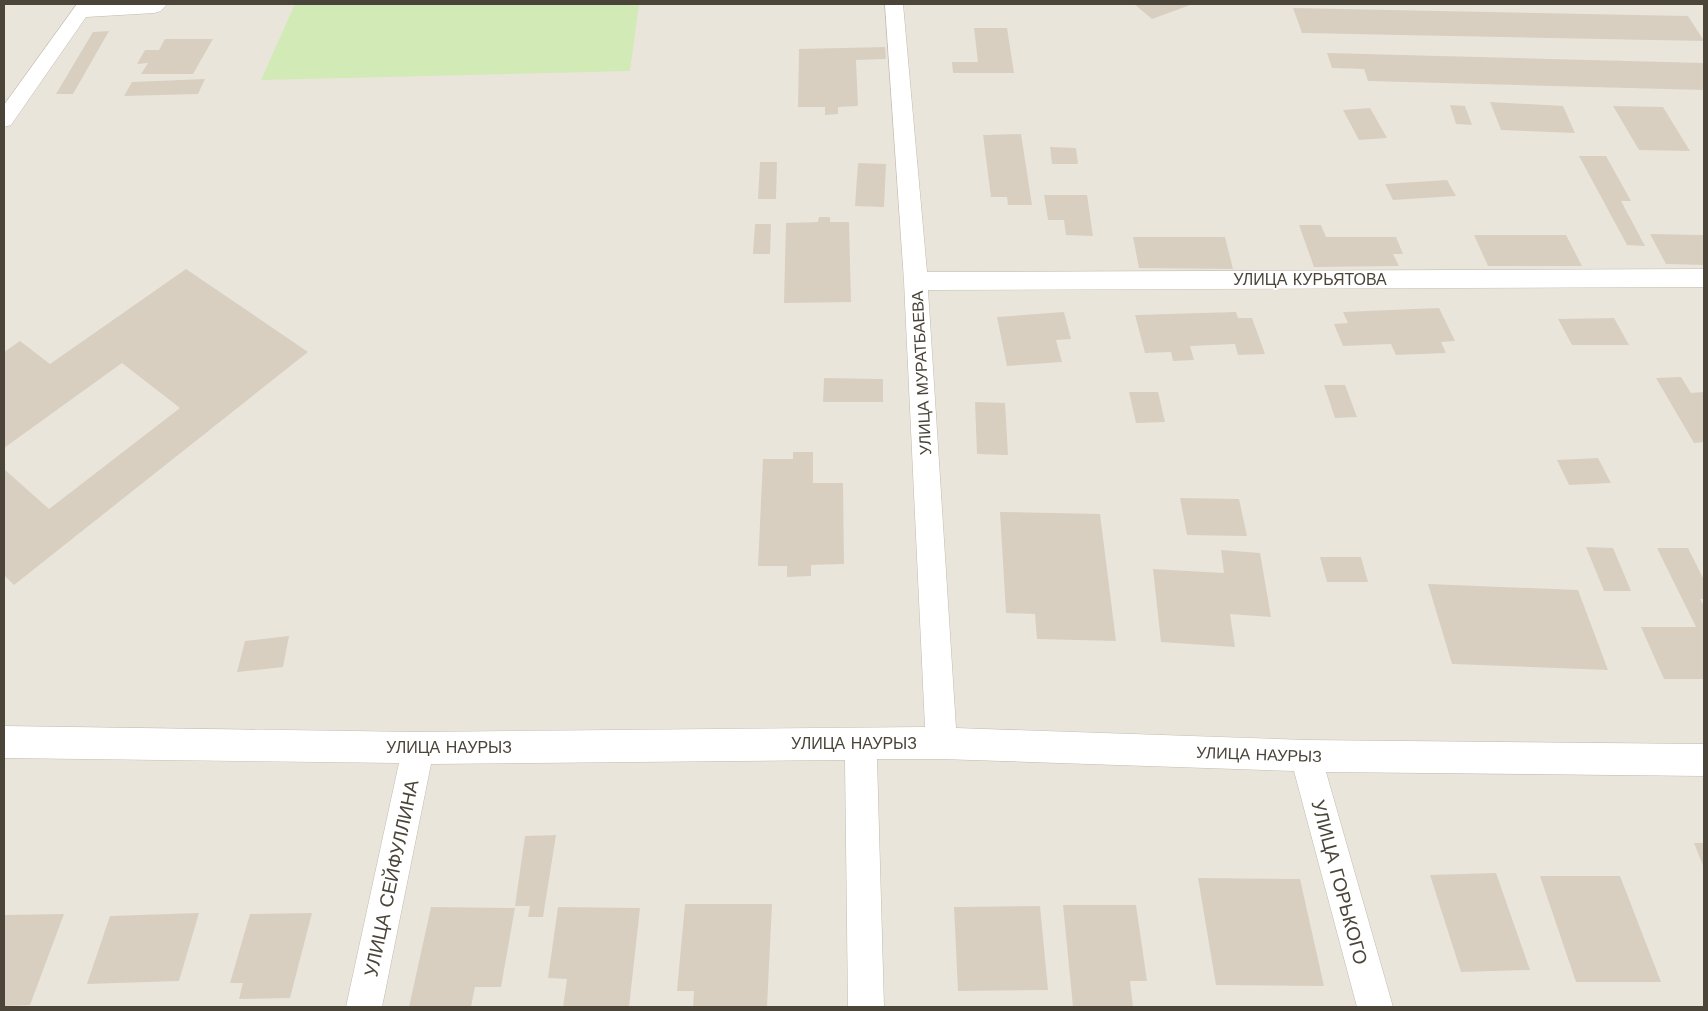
<svg xmlns="http://www.w3.org/2000/svg" width="1708" height="1011" font-family="'Work Sans',sans-serif">
<rect width="100%" height="100%" fill="#f6f3ec"/>
<rect fill="#eae5da" x="4" y="4" width="1700" height="1003"/>
<path fill="#d2eab5" d="M 295,4 L 639,4 L 630,71 L 261,80 Z"/>
<g fill="#d8cfc1">
<path d="M 1134,4 L 1193,4 L 1152,19 Z"/>
<path d="M 1293,8 L 1688,16 L 1704,41 L 1302,33 Z"/>
<path d="M 974,28 L 1007,28 L 1014,73 L 953,73 L 952,62 L 978,62 Z"/>
<path d="M 109,31 L 73,94 L 56,94 L 93,32 Z"/>
<path d="M 165,39 L 213,39 L 193,74 L 141,74 L 148,63 L 137,64 L 145,50 L 159,50 Z"/>
<path d="M 885,47 L 886,59 L 856,60 L 858,106 L 838,107 L 838,114 L 825,115 L 825,107 L 798,107 L 799,49 Z"/>
<path d="M 1327,53 L 1704,63 L 1704,90 L 1368,81 L 1364,69 L 1332,68 Z"/>
<path d="M 205,79 L 198,94 L 124,96 L 132,82 Z"/>
<path d="M 1490,102 L 1563,106 L 1575,133 L 1501,130 Z"/>
<path d="M 1450,105 L 1465,106 L 1472,125 L 1456,124 Z"/>
<path d="M 1613,106 L 1663,107 L 1690,151 L 1639,150 Z"/>
<path d="M 1370,108 L 1387,138 L 1359,140 L 1343,110 Z"/>
<path d="M 1021,134 L 1032,205 L 1008,205 L 1007,197 L 991,197 L 983,135 Z"/>
<path d="M 1050,147 L 1076,148 L 1078,164 L 1052,164 Z"/>
<path d="M 1579,156 L 1606,156 L 1631,201 L 1621,201 L 1645,246 L 1627,245 Z"/>
<path d="M 760,162 L 777,162 L 776,199 L 758,199 Z"/>
<path d="M 858,163 L 886,164 L 884,207 L 855,206 Z"/>
<path d="M 1447,180 L 1456,196 L 1393,200 L 1385,184 Z"/>
<path d="M 1044,195 L 1087,195 L 1093,236 L 1066,235 L 1064,220 L 1048,220 Z"/>
<path d="M 819,217 L 830,217 L 830,222 L 849,222 L 851,302 L 784,303 L 786,223 L 818,222 Z"/>
<path d="M 755,224 L 771,224 L 770,254 L 753,254 Z"/>
<path d="M 1299,225 L 1321,225 L 1326,237 L 1396,237 L 1403,254 L 1393,254 L 1399,266 L 1314,267 Z"/>
<path d="M 1650,234 L 1704,235 L 1704,265 L 1666,264 Z"/>
<path d="M 1474,235 L 1566,235 L 1582,266 L 1488,266 Z"/>
<path d="M 1133,237 L 1225,237 L 1233,269 L 1139,268 Z"/>
<path d="M 186,269 L 308,352 L 14,585 L 4,575 L 4,469 L 49,509 L 180,408 L 122,363 L 4,448 L 4,352 L 20,341 L 50,364 Z"/>
<path d="M 1439,308 L 1455,341 L 1441,342 L 1446,353 L 1396,355 L 1391,344 L 1343,346 L 1334,324 L 1348,323 L 1343,312 Z"/>
<path d="M 1064,312 L 1071,339 L 1056,340 L 1062,362 L 1007,366 L 997,317 Z"/>
<path d="M 1236,312 L 1238,318 L 1252,318 L 1265,354 L 1238,355 L 1235,344 L 1190,346 L 1194,360 L 1173,361 L 1171,352 L 1145,353 L 1135,315 Z"/>
<path d="M 1614,318 L 1629,345 L 1572,345 L 1558,319 Z"/>
<path d="M 1681,377 L 1691,393 L 1704,392 L 1704,442 L 1694,443 L 1656,378 Z"/>
<path d="M 824,378 L 883,379 L 883,402 L 823,402 Z"/>
<path d="M 1324,385 L 1345,385 L 1357,417 L 1335,418 Z"/>
<path d="M 1129,392 L 1158,392 L 1165,422 L 1136,423 Z"/>
<path d="M 975,402 L 1005,403 L 1008,455 L 977,454 Z"/>
<path d="M 793,452 L 813,452 L 813,483 L 843,483 L 844,564 L 811,565 L 811,576 L 787,577 L 787,566 L 758,566 L 763,459 L 793,459 Z"/>
<path d="M 1598,458 L 1611,483 L 1569,485 L 1557,460 Z"/>
<path d="M 1180,498 L 1239,499 L 1247,536 L 1187,535 Z"/>
<path d="M 1000,512 L 1100,514 L 1116,641 L 1037,639 L 1035,614 L 1006,613 Z"/>
<path d="M 1586,547 L 1613,548 L 1631,591 L 1604,591 Z"/>
<path d="M 1657,548 L 1688,548 L 1704,580 L 1704,599 L 1700,599 L 1704,606 L 1704,679 L 1664,679 L 1641,627 L 1696,627 Z"/>
<path d="M 1221,550 L 1260,553 L 1271,617 L 1230,614 L 1235,647 L 1161,642 L 1153,569 L 1224,573 Z"/>
<path d="M 1320,557 L 1361,557 L 1368,582 L 1327,582 Z"/>
<path d="M 1428,584 L 1578,590 L 1608,670 L 1452,664 Z"/>
<path d="M 289,636 L 283,667 L 237,672 L 245,641 Z"/>
<path d="M 556,835 L 543,917 L 528,917 L 530,906 L 515,906 L 525,836 Z"/>
<path d="M 1694,843 L 1704,843 L 1704,868 Z"/>
<path d="M 1496,873 L 1530,970 L 1461,972 L 1430,875 Z"/>
<path d="M 1540,876 L 1620,876 L 1661,982 L 1576,982 Z"/>
<path d="M 1198,878 L 1300,879 L 1324,986 L 1216,985 Z"/>
<path d="M 685,904 L 772,904 L 767,1007 L 693,1007 L 694,991 L 677,991 Z"/>
<path d="M 1063,905 L 1136,905 L 1147,981 L 1130,981 L 1133,1007 L 1073,1007 Z"/>
<path d="M 1040,906 L 1048,990 L 958,991 L 954,907 Z"/>
<path d="M 431,907 L 515,908 L 501,987 L 475,987 L 471,1007 L 409,1007 Z"/>
<path d="M 558,907 L 640,908 L 629,1007 L 563,1007 L 567,979 L 548,978 Z"/>
<path d="M 199,913 L 179,981 L 87,984 L 110,916 Z"/>
<path d="M 312,913 L 290,998 L 239,999 L 243,983 L 230,983 L 250,914 Z"/>
<path d="M 64,914 L 30,1005 L 4,1006 L 4,915 Z"/>
</g>
<g fill="none" stroke-linecap="round" stroke-linejoin="round">
<defs>
<g id="minor">
<path d="M 77,4 L 95,4 L 95,5 L 167,4 L 161,11 L 154,13 L 86,17 L 11,125 L 4,127 L 4,105 Z"/>
<path d="M 885,4 L 903,4 L 927,272 L 1704,269 L 1704,287 L 928,290 L 956,728 L 1306,740 L 1704,744 L 1704,776 L 1326,772 L 1393,1007 L 1357,1007 L 1294,771 L 941,759 L 877,759 L 884,1007 L 848,1007 L 845,760 L 431,764 L 382,1007 L 346,1007 L 399,763 L 4,758 L 4,726 L 418,732 L 925,727 L 904,281 Z"/>
</g>
</defs>
<use href="#minor" stroke="#c2bbae" stroke-width="1"/>
<use href="#minor" fill="#fff" fill-rule="evenodd"/>
</g>
<g text-anchor="middle" stroke-width="4" stroke-linejoin="round" paint-order="stroke">
<g font-size="16" fill="#4b4439" stroke="#fff">
<text x="1310" y="285">УЛИЦА КУРЬЯТОВА</text>
<text transform="translate(921 373) rotate(-93)" y="6">УЛИЦА МУРАТБАЕВА</text>
<text x="854" y="749">УЛИЦА НАУРЫЗ</text>
<text x="449" y="753">УЛИЦА НАУРЫЗ</text>
<text transform="translate(1259 754) rotate(2)" y="6">УЛИЦА НАУРЫЗ</text>
</g>
<g font-size="19" fill="#4b4439" stroke="#fff">
<text transform="translate(391 878) rotate(-78)" y="7">УЛИЦА СЕЙФУЛЛИНА</text>
<text transform="translate(1340 882) rotate(75)" y="7">УЛИЦА ГОРЬКОГО</text>
</g>
</g>
<rect width="1708" height="1011" fill="none" stroke="#4b4439" stroke-width="10"/>
</svg>
